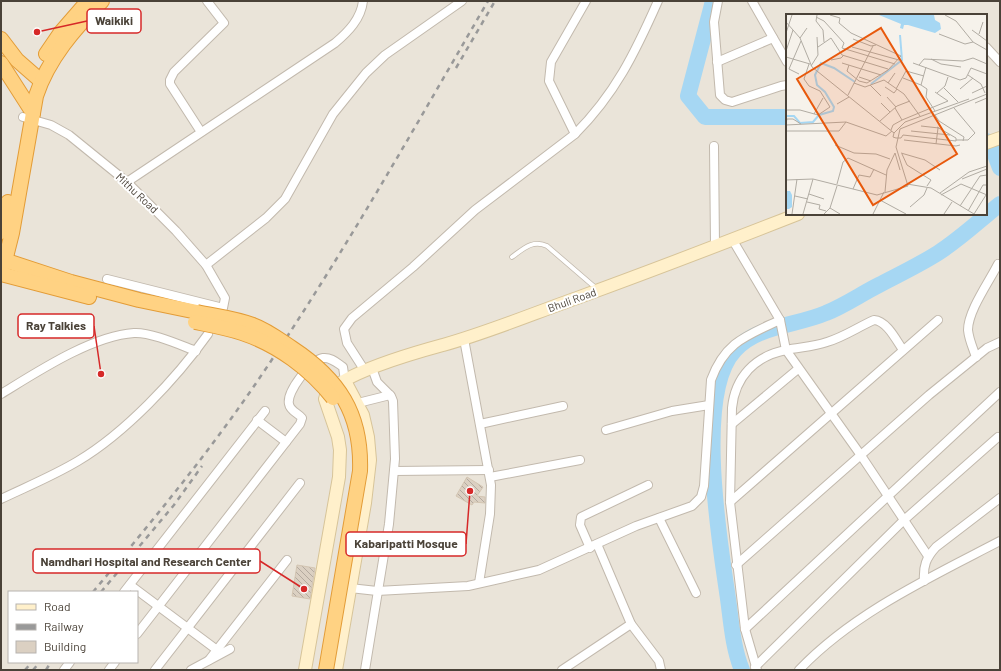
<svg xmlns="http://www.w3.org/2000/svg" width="1001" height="671" font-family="Barlow,sans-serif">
<defs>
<pattern id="building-back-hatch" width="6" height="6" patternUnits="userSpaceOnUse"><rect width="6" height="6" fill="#dbd0c2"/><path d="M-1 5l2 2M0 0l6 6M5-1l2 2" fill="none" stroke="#b4aa9f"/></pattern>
</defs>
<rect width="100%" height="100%" fill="#f6f2eb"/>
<path fill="#eae4d9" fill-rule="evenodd" d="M 1,1 L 1000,1 L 1000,670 L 1,670 ZM 787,15 L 986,15 L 986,214 L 787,214 ZM 9,592 L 137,592 L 137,662 L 9,662 Z"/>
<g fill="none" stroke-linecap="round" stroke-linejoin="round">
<g stroke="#a6d7f3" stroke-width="16">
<path d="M 713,1 L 688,96 L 705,117 L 787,117"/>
<path d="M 986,141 L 994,152 L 1000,168"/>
<path d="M 742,670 C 732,646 731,617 727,592 C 719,537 695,392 735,350 C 758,325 796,326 826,313 C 844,306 861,294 879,285 C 898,275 919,265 938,253 C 960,239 980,220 1000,204"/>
</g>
</g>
<g fill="url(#building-back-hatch)" stroke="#d3c5b2">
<path d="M 467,477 L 483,487 L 477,496 L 485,497 L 485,503 L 474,502 L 472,505 L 456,496 Z"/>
<path d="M 297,565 L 315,568 L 310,599 L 292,596 Z"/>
</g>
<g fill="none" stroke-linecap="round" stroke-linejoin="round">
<defs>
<path id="service" d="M 512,257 C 523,249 533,239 547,246 L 597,289"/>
<g id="minor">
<path d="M 718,1 L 714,22 L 720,95 L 725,100 L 732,102 L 781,86 L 787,85"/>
<path d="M 752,1 L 787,62"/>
<path d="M 986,47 L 1000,62"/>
<path d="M 717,62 L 773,38"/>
<path d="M 23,117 L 51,125 L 69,135 L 127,182 L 176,231 L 206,265 L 225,298 L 223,308 L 107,279"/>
<path d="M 201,132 L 170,84 L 170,80 L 174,72 L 224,23 L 207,1"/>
<path d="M 575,134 C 615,94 635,53 658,1"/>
<path d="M 714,146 L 715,246"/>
<path d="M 127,182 L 335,43 C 348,32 361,19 363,1"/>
<path d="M 732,239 L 780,320 L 786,350 L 860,454 L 928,556"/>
<path d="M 206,265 L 266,218 L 285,199 L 333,114 L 366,73 L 385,55 L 462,1"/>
<path d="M 464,339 L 491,485 L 490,514 L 479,583"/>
<path d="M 976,357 C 973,348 969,340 968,330 C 968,311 989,282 998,264"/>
<path d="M 365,371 L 347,343 L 344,329 L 352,318 L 413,267 L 475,210 L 575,134 L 549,81 L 551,62 L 586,1"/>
<path d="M 1,394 C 37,372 91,336 134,333 C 151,332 180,345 196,351"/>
<path d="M 358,403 L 390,395"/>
<path d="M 257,420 L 286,442"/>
<path d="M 480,424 L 563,406"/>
<path d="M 732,424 L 798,369"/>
<path d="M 606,430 L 672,411 L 709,405"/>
<path d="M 394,471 L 489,470"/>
<path d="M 490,477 L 580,460"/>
<path d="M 1,499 C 26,487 53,476 78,461 C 125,433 176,379 208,334"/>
<path d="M 730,502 L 938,320"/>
<path d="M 659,518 L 696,593"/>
<path d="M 597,544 L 631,624 L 659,661 L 661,670"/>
<path d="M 590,548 L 580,525 L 581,517 L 648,485"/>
<path d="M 736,565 L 929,395 L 987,348 L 1000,342"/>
<path d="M 924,581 C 923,566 926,558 936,547 L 1000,498"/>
<path d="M 130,585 L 217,650"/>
<path d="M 350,588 L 377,591 L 468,586 L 539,570 L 636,526 L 692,506 L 701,497 L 704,486 L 711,380 C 725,342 746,336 780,320"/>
<path d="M 124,592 L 265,411"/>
<path d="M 745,629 L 1000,392"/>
<path d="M 137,634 L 300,424 L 302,418 C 298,413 290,411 289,404 C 286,392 311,360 323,358 C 331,357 337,363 343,367 L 345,381"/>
<path d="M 209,660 L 287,560"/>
<path d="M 755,667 L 904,520 L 998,437"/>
<path d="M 64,670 L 70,662"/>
<path d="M 109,670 L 115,662"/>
<path d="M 155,670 L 300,483"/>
<path d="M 191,670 L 230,649"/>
<path d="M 365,670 L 389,524 L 395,459 L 393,401 L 391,396 L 377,382 L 372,368"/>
<path d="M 562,670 L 631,624"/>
<path d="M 757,670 L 745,629 L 730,502 L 732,408 C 735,377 755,356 786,350 C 800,347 813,347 827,342 C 844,337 858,327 874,320 C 887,321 896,340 903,350"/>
<path d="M 799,670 C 853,613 931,577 1000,541"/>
</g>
<g id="secondary">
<path d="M 986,143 L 1000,138"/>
<path d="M 305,670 L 339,477 L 340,450 L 338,437 L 325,399 C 329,376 421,351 443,345 C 489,332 532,314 577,298 C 651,271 724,243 798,214"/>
<path d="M 336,670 L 365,503 L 370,460 L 368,437 L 363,415 L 345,381"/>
</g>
<g id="trunk">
<path d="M 1,39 L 17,60 L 41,81"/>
<path d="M 46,54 L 61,32 L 88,1"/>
<path d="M 1,63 L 33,113"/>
<path d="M 1,232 L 8,202"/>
<path d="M 1,259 L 71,282 L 139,300 L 197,312"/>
<path d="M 1,268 L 5,261 L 12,233 L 36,96 C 48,59 75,28 102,1"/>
<path d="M 1,274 L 89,297"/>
</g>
</defs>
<use href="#service" stroke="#c2b9ad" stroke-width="5.5"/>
<use href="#minor" stroke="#c2b9ad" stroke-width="10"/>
<use href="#secondary" stroke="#d7c499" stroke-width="14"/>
<use href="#trunk" stroke="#e39c37" stroke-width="16"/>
<use href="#service" stroke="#fff" stroke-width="4"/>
<use href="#minor" stroke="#fff" stroke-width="8"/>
<use href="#secondary" stroke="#fff0cb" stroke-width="12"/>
<use href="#trunk" stroke="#ffd283" stroke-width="14"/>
<g stroke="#999" stroke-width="2.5" stroke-dasharray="5 5" stroke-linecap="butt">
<path d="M 456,68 L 495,1"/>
<path d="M 93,592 C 148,526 203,460 252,389 C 338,264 412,132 488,1"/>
<path d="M 101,592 L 174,505 L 202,466"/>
<path d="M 25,670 L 32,662"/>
<path d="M 33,670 L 40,662"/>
<path d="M 46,670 L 51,662"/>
</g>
<defs>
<g id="trunk-bridge">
<path d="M 197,312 C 215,316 235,318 253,325 C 267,330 280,340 292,348 C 339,379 362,414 360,471 L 326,670"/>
<path d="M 195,322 C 210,325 227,328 242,333 C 278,345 310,369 333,398"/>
</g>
</defs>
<use href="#trunk-bridge" stroke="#e39c37" stroke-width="16" stroke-linecap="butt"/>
<use href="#trunk-bridge" stroke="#ffd283" stroke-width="14"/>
</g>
<g text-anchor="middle" stroke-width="4" stroke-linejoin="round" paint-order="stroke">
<g font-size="11" fill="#4a4238" stroke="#fff">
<text transform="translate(137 193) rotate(43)" y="4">Mithu Road</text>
<text transform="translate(572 300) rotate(-20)" y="4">Bhuli Road</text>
</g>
</g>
<g transform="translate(786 14)">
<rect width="201" height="201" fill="#f6f2eb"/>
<path d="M 93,1 L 148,1 L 149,6 L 154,9 L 155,15 L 149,19 L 122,11 L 118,11 L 117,15 L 114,14 L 115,10 ZM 0,177 L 4,177 L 6,181 L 6,193 L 3,195 L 0,195 Z" fill="#a6d7f3"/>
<path fill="none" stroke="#a6d7f3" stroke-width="2" d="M 85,70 L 116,46 L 114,21M 0,102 L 8,102 L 14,109 L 27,108 L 33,101 L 47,97 L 48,93 L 39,78 L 31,71 L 29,61 L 35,49 L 48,54 L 69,68"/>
<path fill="none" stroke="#b1aca3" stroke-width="1" d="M 31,1 L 30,7 L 37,16 L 38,28M 44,1 L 54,4 L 53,9 L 65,19 L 115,42 L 102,56 L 81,69 L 73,67 L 61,57 L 63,51M 159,1 L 170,7 L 187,28 L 201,36M 30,3 L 38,7 L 58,29 L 56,34M 0,8 L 14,24 L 26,53 L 108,119M 186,16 L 201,27M 0,19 L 6,1M 153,20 L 179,30 L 187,28M 193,20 L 197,8M 14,24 L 21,14M 67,25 L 85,32 L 90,31M 32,33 L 45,24 L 56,41 L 102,55M 66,33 L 113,46M 56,34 L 109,50M 0,37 L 7,16M 0,43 L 24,50M 145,45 L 155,50 L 175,53M 45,46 L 55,44 L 58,41M 56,49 L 95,61M 127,49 L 174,66 L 180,64 L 185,54 L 201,60M 133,51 L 138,45 L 177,47 L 187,44 L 201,50M 25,52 L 32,41 L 31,23M 13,60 L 3,55 L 15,27M 182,61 L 195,70 L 199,79M 73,63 L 85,67M 117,64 L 135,71 L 140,53M 68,69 L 79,73 L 98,66 L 118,80 L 134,102M 102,69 L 109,59M 84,71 L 95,82M 135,71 L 141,75 L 140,83 L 149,97M 99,73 L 108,79 L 111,75M 158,74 L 172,88M 110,75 L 120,57 L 138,62M 174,75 L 187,64M 151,79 L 159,72 L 162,63M 186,79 L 201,72M 62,81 L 87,32M 101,83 L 110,93M 95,89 L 104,98M 189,89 L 201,84M 51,90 L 63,83M 109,94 L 116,106M 168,94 L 189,119 L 182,126 L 170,126M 0,96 L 14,96 L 32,101 L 44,93 L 34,77 L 23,72 L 18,65 L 23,50M 28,100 L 37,84M 149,101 L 153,107 L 178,123 L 177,127M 94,107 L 111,92 L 124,87M 0,109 L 1,105 L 7,105 L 15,110M 0,111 L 60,108M 135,112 L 153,114M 105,116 L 107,111 L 116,106 L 162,87 L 149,78M 0,117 L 53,117 L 60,108 L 100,122 L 106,117M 125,117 L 164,121M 108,119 L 107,123 L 110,124 L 115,124 L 117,121 L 170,127 L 170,124 L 151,113M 108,119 L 119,108 L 183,85M 118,126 L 170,132 L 174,131M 150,130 L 152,114M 49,131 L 68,139 L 90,140 L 104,145M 115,139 L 139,146 L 154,156M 116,140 L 121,151 L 145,166 L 141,172M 176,165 L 201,155M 0,166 L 27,165 L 91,181 L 122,172 L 110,133 L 114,115 L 201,80M 51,170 L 57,148 L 62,144 L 100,161M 121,170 L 145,174 L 188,200M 67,175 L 73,161 L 84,163 L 88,155M 99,178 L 101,156 L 109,139 L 114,156M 154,179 L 183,158 L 201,152M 23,180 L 38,185M 155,181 L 175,170 L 201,181M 9,182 L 22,185M 94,186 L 120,200M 21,188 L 34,191 L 33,195 L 40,197M 174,192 L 194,162 L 201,161M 124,193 L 138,181 L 141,174M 44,194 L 51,172M 182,197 L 197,171 L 201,171M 6,200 L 11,165M 17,200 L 27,165M 38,200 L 44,194 L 54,200M 87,200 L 98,178M 158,200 L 166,188M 188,200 L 200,181"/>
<path fill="#e8590c" fill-opacity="0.15" stroke="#e8590c" stroke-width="2" d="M 95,14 L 171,140 L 87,191 L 11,65 Z"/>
<rect width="201" height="201" fill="none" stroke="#4a4238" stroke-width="2"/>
</g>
<path fill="none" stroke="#d62828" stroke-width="1.5" d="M37 32L87 21M101 374L94 326M470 491L466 544M304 589L260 561"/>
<g fill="#d62828" stroke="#fff" stroke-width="1.5">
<circle cx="37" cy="32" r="4"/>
<circle cx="101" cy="374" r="4"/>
<circle cx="470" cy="491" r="4"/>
<circle cx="304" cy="589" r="4"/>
</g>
<g fill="#fff" stroke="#d62828" stroke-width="1.5">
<rect x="87" y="9" width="54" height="24" rx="4"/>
<rect x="18" y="314" width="76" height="24" rx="4"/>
<rect x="346" y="532" width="120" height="24" rx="4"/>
<rect x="33" y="549" width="227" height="24" rx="4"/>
</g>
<g font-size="12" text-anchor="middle" font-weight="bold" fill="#4a4238">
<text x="114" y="25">Waikiki</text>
<text x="56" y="330">Ray Talkies</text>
<text x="406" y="548">Kabaripatti Mosque</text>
<text x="146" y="566">Namdhari Hospital and Research Center</text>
</g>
<rect width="1001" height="671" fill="none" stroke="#4a4238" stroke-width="4"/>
<rect x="8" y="591" width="130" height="72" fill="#ffffff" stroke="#b7b3af"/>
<rect x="16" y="604" width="20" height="6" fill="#fff0cb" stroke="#b7b3af"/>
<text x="44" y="611" font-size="12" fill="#4a4238">Road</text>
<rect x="16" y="624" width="20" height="6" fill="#999999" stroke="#b7b3af"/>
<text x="44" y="631" font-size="12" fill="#4a4238">Railway</text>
<rect x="16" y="641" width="20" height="12" fill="#dbd0c2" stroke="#b7b3af"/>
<text x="44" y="651" font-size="12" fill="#4a4238">Building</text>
</svg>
